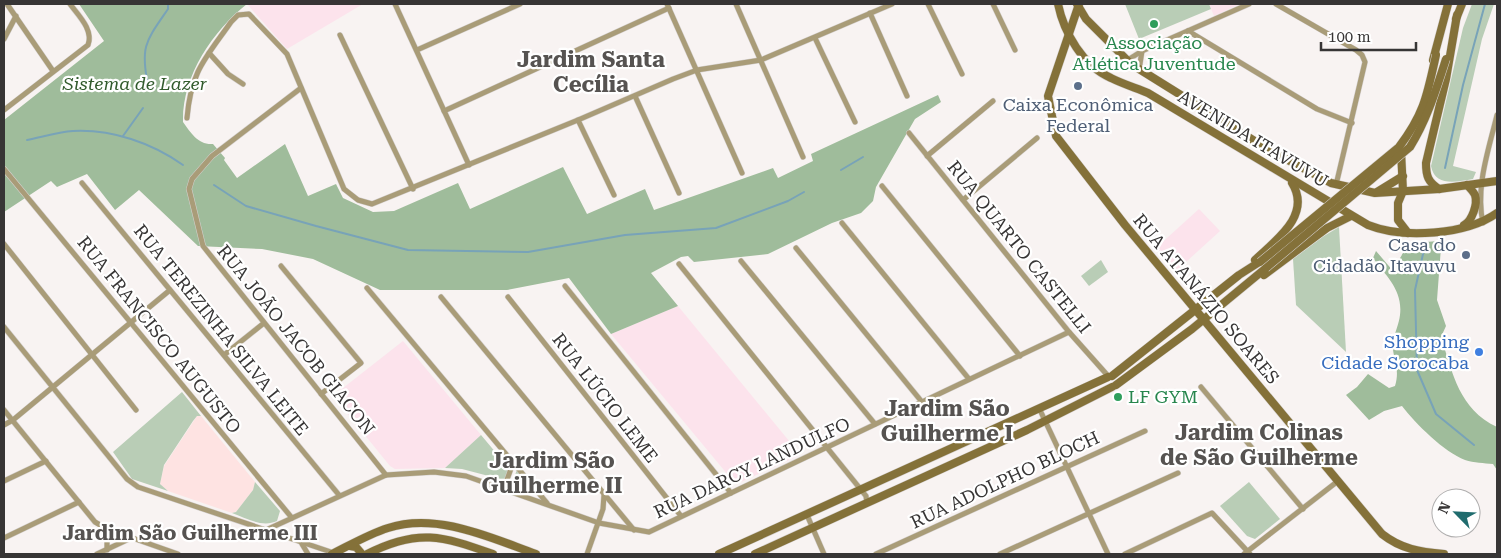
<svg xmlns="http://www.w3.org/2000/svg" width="1501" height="558" font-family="'Roboto Serif',serif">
<rect width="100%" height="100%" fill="#f8f3f2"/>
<g fill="#fce3ec">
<path d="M 247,4 L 363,4 L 287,49 Z"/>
<path d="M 1209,4 L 1240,4 L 1214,16 Z"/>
<path d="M 1199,209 L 1220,231 L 1176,271 L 1156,248 Z"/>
<path d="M 678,306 L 799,453 L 798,456 L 741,482 L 733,481 L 611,334 Z"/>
<path d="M 403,341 L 481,435 L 445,468 L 395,469 L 390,466 L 338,402 L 338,392 Z"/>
</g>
<path fill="#fee3e2" d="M 197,416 L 201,416 L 255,482 L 253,490 L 236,512 L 232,513 L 168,491 L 160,484 L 164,466 Z"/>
<g fill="#b9cdb6">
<path d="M 1125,4 L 1209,4 L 1211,9 L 1139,39 Z"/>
<path d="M 1472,4 L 1494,4 L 1482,39 L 1453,166 L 1476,172 L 1473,179 C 1456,182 1435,187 1431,166 L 1463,28 Z"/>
<path d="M 1339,227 L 1346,352 L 1296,305 L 1293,259 L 1324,236 Z"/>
<path d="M 1101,260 L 1108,272 L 1089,286 L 1081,276 Z"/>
<path d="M 182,392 L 201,416 L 197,416 L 193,421 L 164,465 L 160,484 L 168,491 L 132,479 L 113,452 Z"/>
<path d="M 481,435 L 507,466 L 508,476 L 504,480 L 462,469 L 445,468 Z"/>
<path d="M 517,469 L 536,494 L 536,495 L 512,486 Z"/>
<path d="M 255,482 L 280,511 L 277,521 C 262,528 246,518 232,513 L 236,512 L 253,490 Z"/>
<path d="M 1249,482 L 1280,519 L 1255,539 L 1247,536 L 1220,506 Z"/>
</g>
<g fill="#9fbc9b">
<path d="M 79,4 L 247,4 C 212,32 182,76 183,122 C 191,133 198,145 213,144 L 225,158 L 224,160 L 237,178 L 285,144 L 308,196 L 336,184 L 343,198 L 373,212 L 394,211 L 458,183 L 470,209 L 563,167 L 587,214 L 645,189 L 654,210 L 773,168 L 778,178 L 813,161 L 811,154 L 938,95 L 941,102 L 915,119 L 876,187 L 873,201 L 861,213 L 832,223 L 768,254 L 694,262 L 688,256 L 681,257 L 651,273 L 678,306 L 611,334 L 569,278 L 507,290 L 380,290 L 313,259 L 262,249 L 198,246 L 139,190 L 115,210 L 87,174 L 57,187 L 51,181 L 4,212 L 4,120 L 104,41 Z"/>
<path d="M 1436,241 L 1441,247 L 1437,300 L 1446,326 L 1441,337 C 1453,374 1459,409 1497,427 L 1497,470 L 1493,464 C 1484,463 1474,463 1465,460 C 1444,452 1416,424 1402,406 L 1384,411 L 1369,420 L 1346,395 L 1357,387 L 1368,374 L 1389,388 L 1395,386 C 1401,366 1391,357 1393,341 C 1395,332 1399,324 1400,315 C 1403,290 1386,276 1373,258 L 1376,251 L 1394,272 C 1404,246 1408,244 1436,241 Z"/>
</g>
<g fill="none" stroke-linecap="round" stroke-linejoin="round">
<g stroke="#78a3b8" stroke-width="2">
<path d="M 148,85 C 140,46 146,41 168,9 L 168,4"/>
<path d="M 123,136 L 143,108"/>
<path d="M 27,140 C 42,137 58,132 73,131 C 112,129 152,143 183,165"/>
<path d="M 1445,168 L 1463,85 L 1485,4"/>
<path d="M 841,170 L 863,157"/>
<path d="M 214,185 L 246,206 L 316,226 L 408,250 L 528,252 L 625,235 L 716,228 L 788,201 L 804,192"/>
<path d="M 1425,245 L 1415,290 L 1417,370 L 1436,414 L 1474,445"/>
</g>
<defs>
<g id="street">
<path d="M 7,4 L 53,71"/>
<path d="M 395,4 L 469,165"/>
<path d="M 667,4 L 742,173"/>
<path d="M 736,4 L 803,157"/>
<path d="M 928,4 L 962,74"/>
<path d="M 993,4 L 1015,50"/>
<path d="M 1276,4 L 1356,50 L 1362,55 L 1365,62 L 1336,185"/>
<path d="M 870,13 L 907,96"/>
<path d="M 1188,31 L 1317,109 L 1352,123"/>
<path d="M 340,35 L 413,189"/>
<path d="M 815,38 L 855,122"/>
<path d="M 4,39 L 16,16"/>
<path d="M 417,50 L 520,4"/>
<path d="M 209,53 L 228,74 L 243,84"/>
<path d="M 1126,61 L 1142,51 L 1249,4"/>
<path d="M 1139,70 L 1142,51"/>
<path d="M 301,88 L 212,156 L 192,179 L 189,189 L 203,246 L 386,475"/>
<path d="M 635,96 L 679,193"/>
<path d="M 4,110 L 88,45 C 94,30 78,15 70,4"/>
<path d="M 444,111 L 669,8"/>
<path d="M 187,118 C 191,71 205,59 231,22 L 238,15 L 249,14 L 287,54 L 344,189 L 358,200 L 372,204 L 578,120 L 673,79 L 697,70 L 761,60 L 892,4"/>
<path d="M 578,120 L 614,195"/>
<path d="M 909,133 L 1069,332 L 1109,377"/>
<path d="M 927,156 L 993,101"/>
<path d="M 4,169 L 292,518"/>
<path d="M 82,183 L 339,495"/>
<path d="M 882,186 L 1020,356"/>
<path d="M 963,200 L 1037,138"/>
<path d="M 842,223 L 969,379"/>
<path d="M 1483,223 C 1475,187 1489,149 1497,115"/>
<path d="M 4,244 L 136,410"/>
<path d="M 796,248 L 922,402"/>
<path d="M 741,261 L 875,424"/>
<path d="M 679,264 L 866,496 L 867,504"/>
<path d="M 281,266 L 361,363 L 321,394"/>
<path d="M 565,286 L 731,493"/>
<path d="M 367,288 L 547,503"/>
<path d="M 441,297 L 634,530"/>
<path d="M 508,297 L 681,516"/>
<path d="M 4,327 L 127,479 L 138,487 L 334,553"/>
<path d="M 224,355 L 264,323"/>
<path d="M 1201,387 L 1303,509"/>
<path d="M 1039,408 L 1108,554"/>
<path d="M 4,410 L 95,522 L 107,529 L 178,554"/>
<path d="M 4,425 L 13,420 L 170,290"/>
<path d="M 4,481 L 46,461"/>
<path d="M 504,488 L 513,463"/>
<path d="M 807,515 L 824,554"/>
<path d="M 107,529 L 107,550"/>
<path d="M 266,530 L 386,475 L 434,472 L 466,476 L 599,523 L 649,532 L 1069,332"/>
<path d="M 4,538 L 79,502"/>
<path d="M 302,544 L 308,554"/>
<path d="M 97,554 L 131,538"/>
<path d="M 587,554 L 603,509 L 604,495"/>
<path d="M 876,554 L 1145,431"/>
<path d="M 1000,554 L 1178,473"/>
<path d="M 1125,554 L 1212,513 L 1250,554"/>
<path d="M 1244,554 L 1338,481"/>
</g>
<g id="secondary">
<path d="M 1058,4 C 1064,33 1083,66 1111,78 C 1123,84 1136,88 1148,93 L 1368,225 C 1403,239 1466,235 1497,213"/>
<path d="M 1077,4 L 1086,19 L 1131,64 L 1269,150 L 1331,183 L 1375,193 L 1439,189 L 1497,181"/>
<path d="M 1079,4 L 1048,96 L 1056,136 L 1125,225 L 1382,534 C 1401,549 1420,552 1444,554"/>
<path d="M 1456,19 L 1462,4"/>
<path d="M 1433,60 L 1448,4"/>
<path d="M 1401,151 L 1403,191 L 1398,203 L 1398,220 L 1408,233"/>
<path d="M 1439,189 C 1428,182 1426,176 1426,163 L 1446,79 L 1457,15"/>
<path d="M 1377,192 L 1403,176"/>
<path d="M 1464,225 C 1472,221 1478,204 1475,195 C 1473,191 1469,187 1467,185"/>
<path d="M 1255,260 C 1276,240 1312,215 1292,183"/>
<path d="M 1264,275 L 1327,228 L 1351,216"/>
<path d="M 1112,376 L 1239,275 L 1264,259"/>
<path d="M 1116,385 L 1192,329 L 1266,268"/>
<path d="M 350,546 L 356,547 L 362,554"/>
<path d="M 332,554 C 350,545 369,534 388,528 C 437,512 491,538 536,554"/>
<path d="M 367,554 C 418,528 442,536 493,554"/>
<path d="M 719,554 L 1108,377"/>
<path d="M 755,554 L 1027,430 L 1112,387"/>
</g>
</defs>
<use href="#street" stroke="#d5d1d0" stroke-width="6"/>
<use href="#secondary" stroke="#d5d1d0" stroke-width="9"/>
<use href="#street" stroke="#a99c78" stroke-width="5"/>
<use href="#secondary" stroke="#847139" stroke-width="8"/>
<defs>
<g id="secondary-bridge">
<path d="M 1260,262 L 1399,147 C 1424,114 1427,96 1436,55"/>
<path d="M 1266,268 L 1410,147 C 1427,120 1436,90 1446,59"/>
</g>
</defs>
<use href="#secondary-bridge" stroke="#d5d1d0" stroke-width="9" stroke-linecap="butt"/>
<use href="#secondary-bridge" stroke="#847139" stroke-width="8"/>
</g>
<g fill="#2e9e5b" stroke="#fff" stroke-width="2">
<circle cx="1154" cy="24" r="5"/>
<circle cx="1118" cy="397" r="5"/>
</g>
<g fill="#5c6f8a" stroke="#fff" stroke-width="2">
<circle cx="1078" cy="86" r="5"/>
<circle cx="1466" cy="255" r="5"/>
</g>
<circle fill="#3f7fe0" stroke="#fff" stroke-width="2" cx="1479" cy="352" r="5"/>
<g text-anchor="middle" stroke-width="4.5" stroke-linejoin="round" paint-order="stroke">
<g font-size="18" fill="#27864d" stroke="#fff">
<text x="1154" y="49">Associação<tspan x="1154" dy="21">Atlética Juventude</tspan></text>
<text x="1128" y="403" text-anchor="start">LF GYM</text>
</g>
<g font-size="18" font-style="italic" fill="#325b2d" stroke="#fff">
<text x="135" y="90">Sistema de Lazer</text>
</g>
<g font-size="18" fill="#4e5e75" stroke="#fff">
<text x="1078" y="111">Caixa Econômica<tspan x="1078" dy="21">Federal</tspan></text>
<text x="1456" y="251" text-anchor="end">Casa do<tspan x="1456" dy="21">Cidadão Itavuvu</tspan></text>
</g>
<g font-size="18" fill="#373535" stroke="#fff">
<text transform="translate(1253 139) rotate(31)" y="6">AVENIDA ITAVUVU</text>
<text transform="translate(1019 247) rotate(51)" y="6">RUA QUARTO CASTELLI</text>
<text transform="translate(1206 299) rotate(50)" y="6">RUA ATANÁZIO SOARES</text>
<text transform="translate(221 330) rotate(51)" y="6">RUA TEREZINHA SILVA LEITE</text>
<text transform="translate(159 335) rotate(51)" y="6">RUA FRANCISCO AUGUSTO</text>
<text transform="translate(296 340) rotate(51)" y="6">RUA JOÃO JACOB GIACON</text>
<text transform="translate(605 398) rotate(52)" y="6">RUA LÚCIO LEME</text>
<text transform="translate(752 468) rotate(-25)" y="6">RUA DARCY LANDULFO</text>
<text transform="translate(1005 480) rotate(-25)" y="6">RUA ADOLPHO BLOCH</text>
</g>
<g font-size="18" fill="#366cbe" stroke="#fff" text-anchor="end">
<text x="1469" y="348">Shopping<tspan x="1469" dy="21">Cidade Sorocaba</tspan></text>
</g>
<g font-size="20" font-weight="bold" fill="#565351" stroke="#fff">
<text x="190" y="540">Jardim São Guilherme III</text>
</g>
<g font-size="22" font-weight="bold" fill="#565351" stroke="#fff">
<text x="591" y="67">Jardim Santa<tspan x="591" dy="25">Cecília</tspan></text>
<text x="947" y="416">Jardim São<tspan x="947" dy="25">Guilherme I</tspan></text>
<text x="1259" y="440">Jardim Colinas<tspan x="1259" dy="25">de São Guilherme</tspan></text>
<text x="552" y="468">Jardim São<tspan x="552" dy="25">Guilherme II</tspan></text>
</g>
</g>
<rect width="1501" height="558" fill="none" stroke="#373535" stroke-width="10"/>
<g transform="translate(1456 513) rotate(294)"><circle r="24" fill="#ffffff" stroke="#afaeae"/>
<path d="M0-4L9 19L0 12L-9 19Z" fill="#206c6e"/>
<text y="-8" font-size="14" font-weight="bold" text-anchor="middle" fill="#373535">N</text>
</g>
<path d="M1321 42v8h95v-8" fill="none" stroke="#373535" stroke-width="2.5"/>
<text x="1328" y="42" font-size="15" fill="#373535" stroke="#ffffff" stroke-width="4" paint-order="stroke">100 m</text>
</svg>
